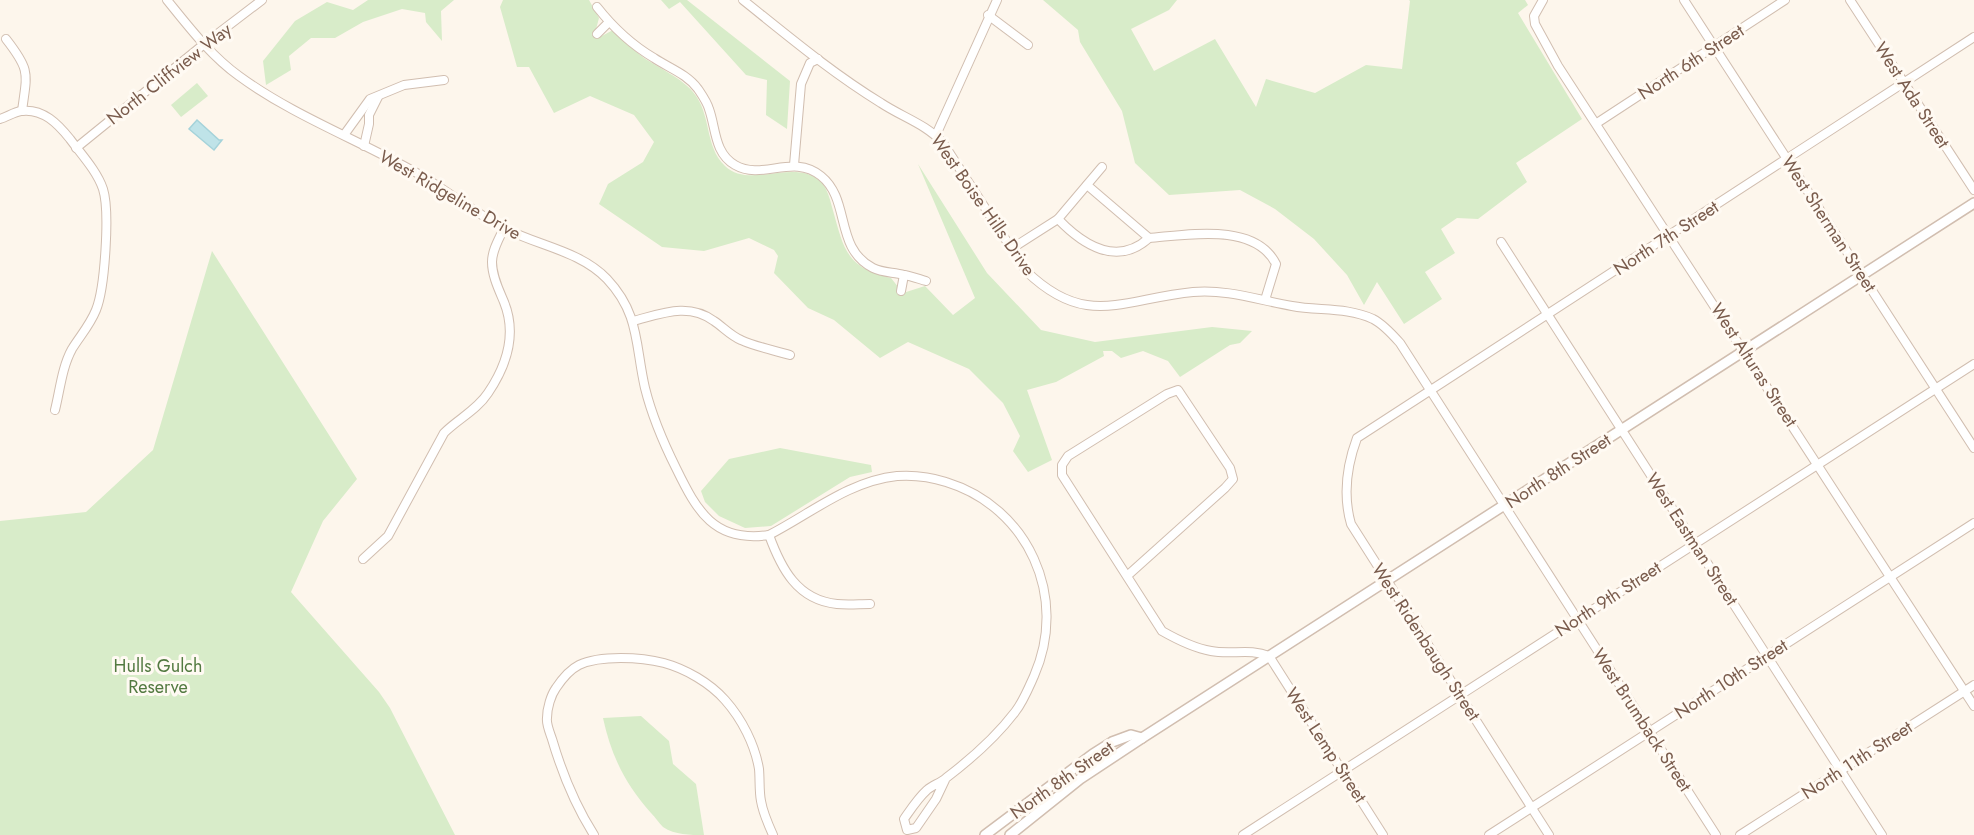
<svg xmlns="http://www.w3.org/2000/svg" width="1974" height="835" font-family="Jost,sans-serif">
<rect width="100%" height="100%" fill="#fdf6ec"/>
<g fill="#d8ecc9">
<path d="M 368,0 L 454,0 L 441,11 L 442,41 L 426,22 L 425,13 L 402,9 L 363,22 L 335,38 L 311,38 L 289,56 L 291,70 L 266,85 L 263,61 L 295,21 L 327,2 L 353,10 Z"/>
<path d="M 503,0 L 589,0 L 599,18 L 595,33 L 600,37 L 613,30 C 624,40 633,50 644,58 C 658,67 684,80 693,92 C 712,114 704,146 725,166 C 750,190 795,157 821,182 C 827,188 830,199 832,207 C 844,249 845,267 891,278 L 903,293 L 925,286 L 953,315 L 975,298 L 918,164 L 987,273 L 1041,330 L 1095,342 L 1212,327 L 1252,331 L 1240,343 L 1230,345 L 1180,377 L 1168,361 L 1143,351 L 1121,358 L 1112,351 L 1103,351 L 1104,356 L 1056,382 L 1027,390 L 1052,460 L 1028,472 L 1013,451 L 1020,436 L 1003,403 L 969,369 L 908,342 L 880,358 L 834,320 L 808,308 L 774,273 L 778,256 L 774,250 L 749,238 L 704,251 L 662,247 L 599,204 L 608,184 L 643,162 L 654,142 L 634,115 L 590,96 L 554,113 L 529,67 L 517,67 L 500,7 Z"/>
<path d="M 661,0 L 687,0 L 790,81 L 787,129 L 766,115 L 767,80 L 746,75 L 680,2 L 669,9 Z"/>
<path d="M 1043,0 L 1177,0 L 1169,10 L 1131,29 L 1154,71 L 1215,39 L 1256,107 L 1266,79 L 1315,93 L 1366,65 L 1402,69 L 1410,1 L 1409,0 L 1525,0 L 1528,5 L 1518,13 L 1582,119 L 1516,163 L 1527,182 L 1478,219 L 1457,218 L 1441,229 L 1455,253 L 1425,272 L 1442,299 L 1404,324 L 1377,282 L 1364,305 L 1347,275 L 1314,239 L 1275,209 L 1240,190 L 1169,195 L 1135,163 L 1122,111 L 1080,42 L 1078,30 Z"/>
<path d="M 197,83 L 208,96 L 181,117 L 171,105 Z"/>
<path d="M 212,251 L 357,479 L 323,521 L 291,592 L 379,692 L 390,708 L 455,835 L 0,835 L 0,521 L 86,512 L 153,450 Z"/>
<path d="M 780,448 L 871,465 L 872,472 L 850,477 L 771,526 L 745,528 L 719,516 L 705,502 L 701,491 L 729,459 Z"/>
<path d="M 641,716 L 669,741 L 673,764 L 696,784 L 704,835 C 690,835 675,835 663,827 C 659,823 655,817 651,813 C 625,784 611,755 603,718 Z"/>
</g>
<path fill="#bfe3e8" stroke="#a5d3da" stroke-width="1.5" d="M 197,120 L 219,140 L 222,140 L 214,150 L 189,129 Z"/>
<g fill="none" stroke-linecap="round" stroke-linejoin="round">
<defs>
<g id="minor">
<path d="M 167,0 C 189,27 210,55 239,76 C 295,117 362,141 422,176 C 450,193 477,214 506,229 C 539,246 580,251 607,279 C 640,314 635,345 645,388 C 652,416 663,442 676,468 C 697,511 714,543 769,535 C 810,514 849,481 897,476 C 912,475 931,477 946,482 C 1028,507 1069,597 1034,676 C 1029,687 1023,702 1015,712 C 996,737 971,759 946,778 C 940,783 933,785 927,790 C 918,798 911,809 904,819 L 907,830 L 916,828 L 936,799 L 945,780"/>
<path d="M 743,0 C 788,36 832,73 881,103 C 902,117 926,124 943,143 L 1026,271 C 1086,329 1122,299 1193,292 C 1227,289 1258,300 1292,306 C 1319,311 1347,307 1373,319 C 1383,324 1392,334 1400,343 L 1716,835"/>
<path d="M 1543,0 L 1534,16 L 1535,24 L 1558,66 L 1974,706"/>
<path d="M 1684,0 L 1974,448"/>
<path d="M 1850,0 L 1974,190"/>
<path d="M 597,7 C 612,26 632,45 654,58 C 669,68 687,74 698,89 C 702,95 707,102 709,109 C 716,128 714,153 735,165 C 763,181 793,153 821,176 C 851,200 834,248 873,268 C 883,273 894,272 904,275 C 911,276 919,279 926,281"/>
<path d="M 988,15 L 1028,45"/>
<path d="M 597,34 L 609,22"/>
<path d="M 6,39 C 31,71 27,73 22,111"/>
<path d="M 0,119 C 7,117 14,112 21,111 C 43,108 58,124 70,139 C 81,154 97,171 103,189 C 110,211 105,288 96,310 C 90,325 80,336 72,349 C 62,367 60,390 55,410"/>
<path d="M 1597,123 L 1785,0"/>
<path d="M 344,135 L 370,99 L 404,85 L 444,80"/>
<path d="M 936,135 L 997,0"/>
<path d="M 364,146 L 369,124 L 369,115 L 378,97"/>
<path d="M 76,148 L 203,45 L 262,0"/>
<path d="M 794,165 L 801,84 L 810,63 L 818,59"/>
<path d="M 1087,185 L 1149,238"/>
<path d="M 1058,219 C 1083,245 1117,267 1149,238 C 1187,235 1255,222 1276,264 L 1265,300"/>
<path d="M 1501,242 L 1882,835"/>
<path d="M 1011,249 L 1058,219 L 1102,167"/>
<path d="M 901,291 L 904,275"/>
<path d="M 633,321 C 661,314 688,302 714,321 C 723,327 731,336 741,340 C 756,347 774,350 790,355"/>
<path d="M 769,535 C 781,568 797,600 837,604 C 848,605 859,604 870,604"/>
<path d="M 363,559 L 388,536 L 444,433 C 458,419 477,410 488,393 C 507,365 517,334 504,302 C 499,290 492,276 492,262 C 492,250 499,239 504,228"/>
<path d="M 1127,576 L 1225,488 L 1233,479 L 1230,468 L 1178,390 L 1167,394 L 1068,456 L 1062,465 L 1062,475 L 1162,631 C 1176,639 1194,648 1211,651 C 1231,655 1250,648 1269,656 L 1383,835"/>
<path d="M 594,835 C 575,805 562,773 552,739 C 550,733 546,724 547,718 C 547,708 551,695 556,688 C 562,679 569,670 579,665 C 600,655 641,657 664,663 C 686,669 710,683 725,700 C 742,719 755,745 759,769 C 760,780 759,791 761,801 C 763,813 768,824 773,835"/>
<path d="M 1243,835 L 1974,364"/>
<path d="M 1489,835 L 1974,523"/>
<path d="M 1549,835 L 1351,524 C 1343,496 1347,465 1357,438 L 1974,37"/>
<path d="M 1740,835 L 1974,685"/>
</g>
<g id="tertiary">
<path d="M 985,835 L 1093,754 L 1112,742 L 1131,735 L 1142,738"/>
<path d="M 1010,835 L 1080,779 L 1142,738 L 1974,203"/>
</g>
</defs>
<use href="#minor" stroke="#d1beb0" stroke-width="10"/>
<use href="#tertiary" stroke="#d1beb0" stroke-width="12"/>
<use href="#minor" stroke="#fff" stroke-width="8"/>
<use href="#tertiary" stroke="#fff" stroke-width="9"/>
</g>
<g text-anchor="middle" stroke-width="6" stroke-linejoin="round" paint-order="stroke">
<g font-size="18" fill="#7a5c4d" stroke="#fffaf3">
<text transform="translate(1691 62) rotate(-33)" y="6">North 6th Street</text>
<text transform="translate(169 74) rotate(-38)" y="6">North Cliffview Way</text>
<text transform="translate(1912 95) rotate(57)" y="6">West Ada Street</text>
<text transform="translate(450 195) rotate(30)" y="6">West Ridgeline Drive</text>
<text transform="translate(983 205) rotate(55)" y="6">West Boise Hills Drive</text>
<text transform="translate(1829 224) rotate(57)" y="6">West Sherman Street</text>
<text transform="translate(1666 238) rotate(-33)" y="6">North 7th Street</text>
<text transform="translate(1754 365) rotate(57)" y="6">West Alturas Street</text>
<text transform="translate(1558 471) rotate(-33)" y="6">North 8th Street</text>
<text transform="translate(1692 539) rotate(57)" y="6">West Eastman Street</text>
<text transform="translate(1608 599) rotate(-33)" y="6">North 9th Street</text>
<text transform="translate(1426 642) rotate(57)" y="6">West Ridenbaugh Street</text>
<text transform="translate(1731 679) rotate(-33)" y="6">North 10th Street</text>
<text transform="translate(1642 720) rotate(57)" y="6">West Brumback Street</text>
<text transform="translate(1326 745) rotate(57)" y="6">West Lemp Street</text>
<text transform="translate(1857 760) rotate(-33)" y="6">North 11th Street</text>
<text transform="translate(1062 780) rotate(-35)" y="6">North 8th Street</text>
</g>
<g font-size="18" fill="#537a41" stroke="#fffaf3">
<text x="158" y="672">Hulls Gulch<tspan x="158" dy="21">Reserve</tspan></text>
</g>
</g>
</svg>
